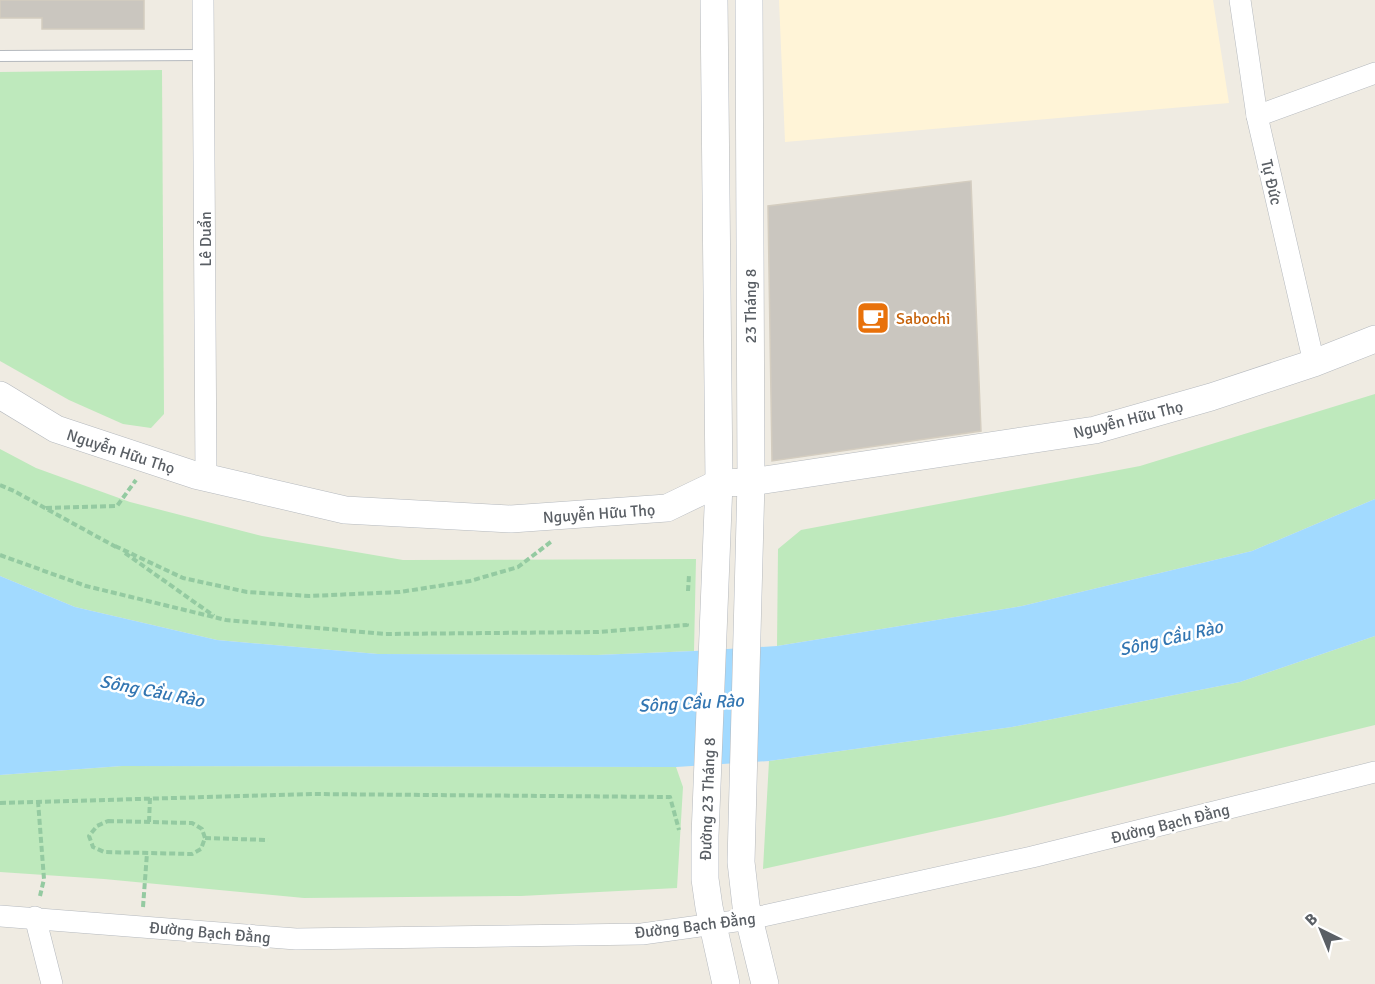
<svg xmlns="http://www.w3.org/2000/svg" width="1375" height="984" font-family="Signika,sans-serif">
<rect width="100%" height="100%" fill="#efebe2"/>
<path fill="#fff4d7" d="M 779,0 L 1213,0 L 1229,103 L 785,142 Z"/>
<g fill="#bee9bc">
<path d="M 162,70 L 164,414 L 151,428 L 123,424 L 69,400 L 0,361 L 0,72 Z"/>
<path d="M 1375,394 L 1375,499 L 1252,551 L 1022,606 L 777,646 L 778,549 L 801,530 L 1140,466 Z"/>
<path d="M 0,449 L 36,468 L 130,502 L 262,536 L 403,560 L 696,559 L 694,651 L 597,655 L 378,654 L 217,640 L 75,607 L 0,576 Z"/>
<path d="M 1375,636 L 1375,725 L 1004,816 L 763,869 L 769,761 L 1012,727 L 1240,682 Z"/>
<path d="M 122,766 L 676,767 L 683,787 L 677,888 L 521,896 L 304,898 L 104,879 L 0,872 L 0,775 Z"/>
</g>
<path fill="#a2daff" d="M 1375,499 L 1375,636 L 1240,682 L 1012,727 L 769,761 L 676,767 L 122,766 L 0,775 L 0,576 L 75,607 L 217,640 L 378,654 L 597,655 L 694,651 L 777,646 L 1022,606 L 1252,551 Z"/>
<g fill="#cac6bf" stroke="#d4cdc0" stroke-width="1.5">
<path d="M 0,0 L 144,0 L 144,29 L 42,29 L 42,18 L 0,18 Z"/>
<path d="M 971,181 L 981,431 L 772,461 L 768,206 Z"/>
</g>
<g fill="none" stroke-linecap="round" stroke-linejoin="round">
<defs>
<path id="service" d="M 0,56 L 203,55"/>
<g id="minor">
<path d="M 203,0 L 206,478"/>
<path d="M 1240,0 L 1257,116 L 1314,363"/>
<path d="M 1257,116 L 1375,73"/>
<path d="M 0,916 L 296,939 L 642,934 L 750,919 L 1032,857 L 1375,772"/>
<path d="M 35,917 L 52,984"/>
</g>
<g id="tertiary">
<path d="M 714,0 L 719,483 L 705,836 L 705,879 L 709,907 L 726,984"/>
<path d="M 749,0 L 751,482 L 741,862 L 746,906 L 765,984"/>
<path d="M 0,395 L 56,429 L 195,475 L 345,510 L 511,519 L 667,508 L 719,483 L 751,482 L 1095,430 L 1211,397 L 1314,363 L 1375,339"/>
</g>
</defs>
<use href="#service" stroke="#b5b9be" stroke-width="12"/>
<use href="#minor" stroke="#b5b9be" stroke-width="22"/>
<use href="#tertiary" stroke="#b5b9be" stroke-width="28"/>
<g stroke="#94caa1" stroke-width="4" stroke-dasharray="6 3" stroke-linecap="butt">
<path d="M 0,485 L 14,491 L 116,547"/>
<path d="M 46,508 L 117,506 L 136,480"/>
<path d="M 115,546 L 183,578 L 247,592 L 309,596 L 400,592 L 470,581 L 518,567 L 552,541"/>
<path d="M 125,553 L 214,616"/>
<path d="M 0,555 L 86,586 L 226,620 L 385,634 L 598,632 L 687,625 L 687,623"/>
<path d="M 688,591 L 689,575"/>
<path d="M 38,801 L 44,879 L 40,896"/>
<path d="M 0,803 L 312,794 L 670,797 L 679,830"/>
<path d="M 108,821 L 192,823 L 202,829 L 205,838 L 201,849 L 192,854 L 104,852 L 93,847 L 89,836 L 97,826 Z"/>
<path d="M 149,822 L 150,798"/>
<path d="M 205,838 L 268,840"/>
<path d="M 143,907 L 147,853"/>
</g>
<use href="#service" stroke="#fff" stroke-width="10"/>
<use href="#minor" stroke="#fff" stroke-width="21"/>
<use href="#tertiary" stroke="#fff" stroke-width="27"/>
</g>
<defs>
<symbol id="cafe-square" viewBox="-11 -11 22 22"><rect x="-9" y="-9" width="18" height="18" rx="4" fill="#e8710a" stroke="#fff"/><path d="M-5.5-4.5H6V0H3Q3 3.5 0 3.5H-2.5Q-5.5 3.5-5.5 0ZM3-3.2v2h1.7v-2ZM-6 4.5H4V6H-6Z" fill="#fff"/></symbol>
</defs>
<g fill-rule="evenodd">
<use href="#cafe-square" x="854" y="299" width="38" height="38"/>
</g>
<g text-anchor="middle" stroke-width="5" stroke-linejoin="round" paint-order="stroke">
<g font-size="16" fill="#5a5f65" stroke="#fff">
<text transform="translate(1272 182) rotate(77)" y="6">Tự Đức</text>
<text transform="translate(205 239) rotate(-90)" y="6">Lê Duẩn</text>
<text transform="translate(750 306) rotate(-90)" y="6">23 Tháng 8</text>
<text transform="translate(1128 419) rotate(-14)" y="6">Nguyễn Hữu Thọ</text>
<text transform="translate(121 451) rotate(18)" y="6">Nguyễn Hữu Thọ</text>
<text transform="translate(599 513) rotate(-4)" y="6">Nguyễn Hữu Thọ</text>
<text transform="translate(707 799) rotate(-88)" y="6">Đường 23 Tháng 8</text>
<text transform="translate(1170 823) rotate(-14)" y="6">Đường Bạch Đằng</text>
<text transform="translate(695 925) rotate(-7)" y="6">Đường Bạch Đằng</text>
<text transform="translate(210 932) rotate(5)" y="6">Đường Bạch Đằng</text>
</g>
<g font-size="16" fill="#c56008" stroke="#fff" text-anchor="start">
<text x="896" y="324">Sabochi</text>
</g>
<g font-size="18" font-style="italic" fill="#3376b2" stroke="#fff">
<text transform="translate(1171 638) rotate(-13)" y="6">Sông Cầu Rào</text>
<text transform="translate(152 691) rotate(11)" y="6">Sông Cầu Rào</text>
<text transform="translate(691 703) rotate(-3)" y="6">Sông Cầu Rào</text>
</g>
</g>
<g transform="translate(1321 930) rotate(317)" stroke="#ffffff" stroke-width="4.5" paint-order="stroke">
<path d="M0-4.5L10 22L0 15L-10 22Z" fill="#5a5f65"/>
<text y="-9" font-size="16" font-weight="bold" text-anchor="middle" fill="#5a5f65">B</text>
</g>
</svg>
